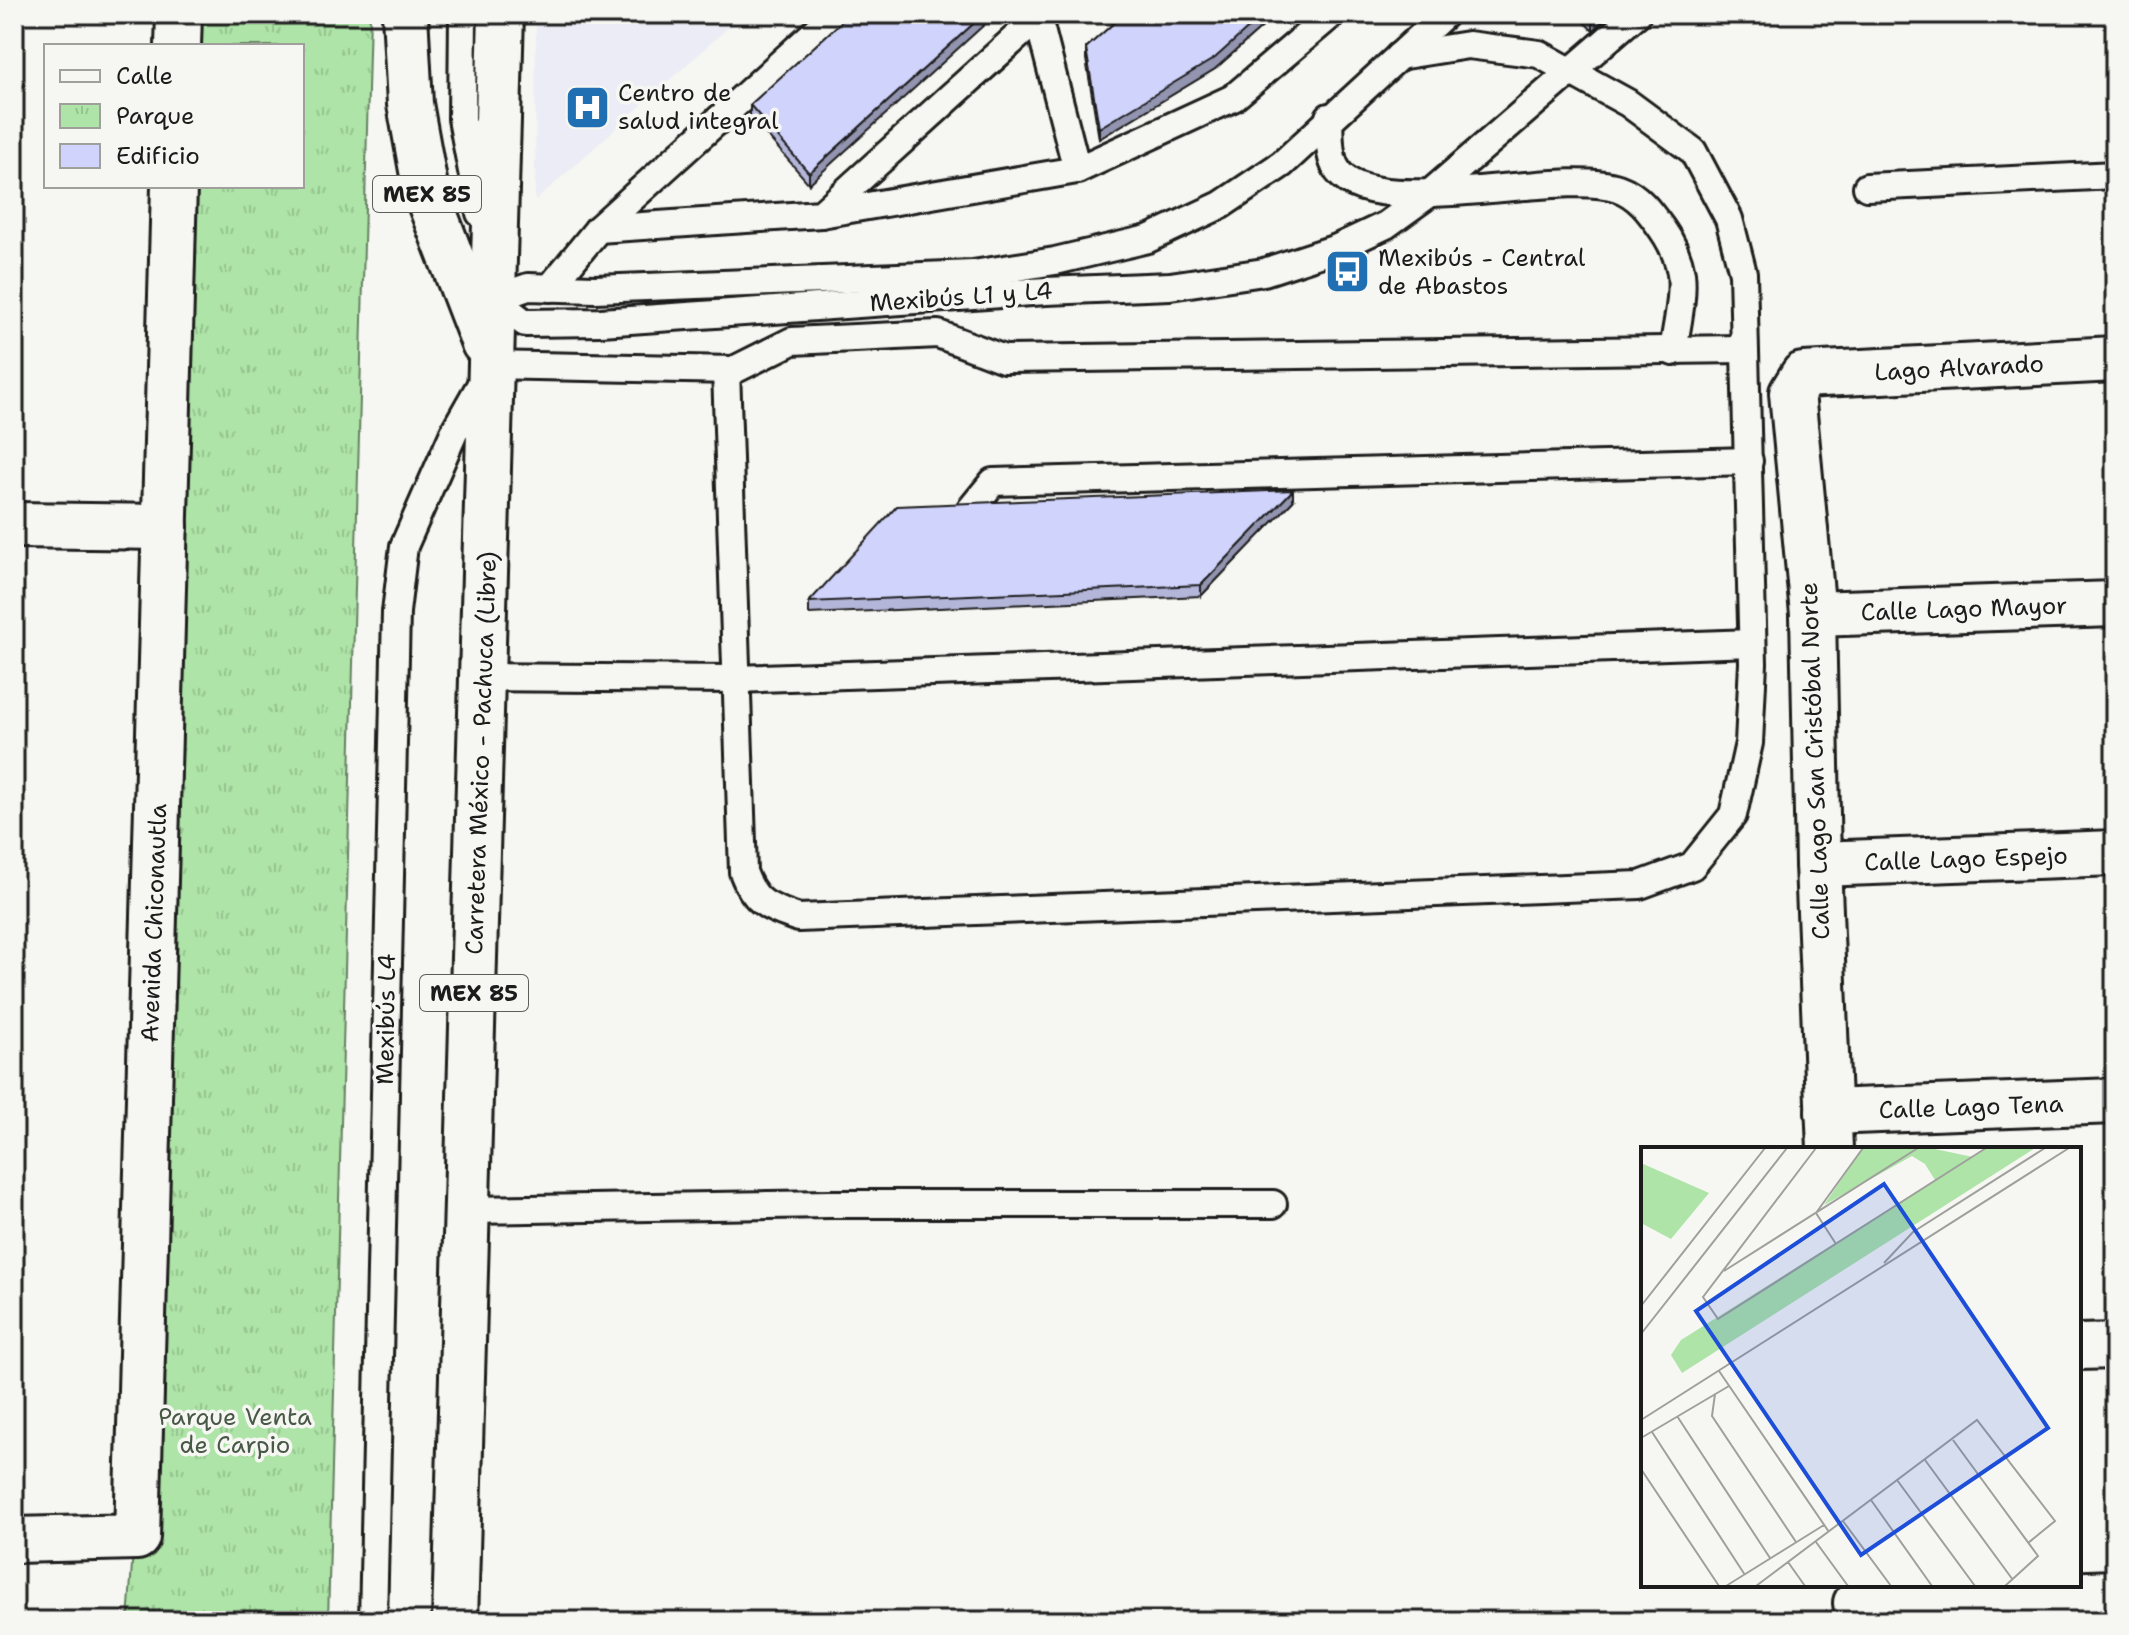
<svg xmlns="http://www.w3.org/2000/svg" width="2129" height="1635" font-family="'Shantell Sans',sans-serif">
<defs>
<pattern id="park-tufts" width="24" height="20" patternUnits="userSpaceOnUse" patternTransform="scale(2)"><rect width="24" height="20" fill="#aee4a7"/><path d="M3 7l-1-3M5 7V3M7 7l1-3M15 17l-1-3M17 17v-4M19 17l1-3" fill="none" stroke="#95c38f"/></pattern>
</defs>
<rect width="100%" height="100%" fill="#f6f6f2"/>
<filter id="ink" filterUnits="userSpaceOnUse"><feTurbulence type="fractalNoise" baseFrequency=".0125" numOctaves="2"/><feDisplacementMap in="SourceGraphic" scale="16" xChannelSelector="R" yChannelSelector="G"/><feConvolveMatrix kernelMatrix="1 2 1 2 8 2 1 2 1" color-interpolation-filters="sRGB"/></filter>
<g filter="url(#ink)">
<path fill="#ebecf5" d="M 536,14 L 743,14 L 535,201 Z"/>
<path fill="url(#park-tufts)" stroke="#658062" stroke-width="2" d="M 174,14 L 370,14 L 328,1621 L 128,1621 L 134,1536 L 170,186 L 302,186 L 302,46 L 173,46 Z"/>
<g fill="none" stroke-linecap="round" stroke-linejoin="round">
<defs>
<g id="service">
<path d="M 463,14 L 462,119 L 480,213"/>
<path d="M 1038,18 L 1077,170"/>
<path d="M 1329,117 C 1330,132 1328,152 1335,166 C 1361,225 1559,167 1618,188 C 1638,195 1650,212 1662,229 C 1672,243 1678,256 1681,273 C 1684,298 1676,328 1673,352"/>
<path d="M 1867,187 L 2115,175"/>
<path d="M 821,214 L 1077,170 L 1233,98 L 1332,14"/>
<path d="M 598,229 L 821,214 L 1042,14"/>
<path d="M 550,288 L 598,229 L 835,14"/>
<path d="M 492,291 L 494,299 L 525,323 L 601,322 L 1046,291 L 1170,286 L 1264,272 L 1337,248 L 1386,225 L 1429,194 L 1637,14"/>
<path d="M 490,310 L 494,299 L 528,287 L 595,289 L 973,274 L 1055,261 L 1148,239 L 1221,205 L 1282,164 L 1445,14"/>
<path d="M 492,365 L 734,370 L 792,341 L 938,334 L 1004,359 L 1743,349"/>
<path d="M 726,370 L 743,872 C 755,904 768,907 798,918 L 1640,885 L 1692,866 L 1733,815 L 1749,743 L 1753,663 L 1743,273 L 1729,219 L 1693,151 L 1628,103 L 1539,54 L 1468,45 L 1399,56"/>
<path d="M 970,510 L 993,482 L 1749,461"/>
<path d="M 483,677 L 735,679 L 1752,643"/>
<path d="M 467,1210 L 830,1204 L 1273,1204"/>
<path d="M 373,1621 L 396,612 L 404,546 L 456,428 L 485,377"/>
</g>
<g id="minor">
<path d="M 178,46 L 179,14"/>
<path d="M 14,525 L 165,527"/>
<path d="M 1813,614 L 2115,604"/>
<path d="M 1818,864 L 2115,853"/>
<path d="M 1828,1112 L 2115,1101"/>
<path d="M 1830,1149 L 1818,864 L 1813,614 L 1792,393 L 1803,375 L 2115,359"/>
<path d="M 2079,1347 L 2115,1346"/>
<path d="M 14,1540 L 137,1537 L 174,186"/>
<path d="M 1856,1603 L 2115,1593"/>
</g>
<g id="primary">
<path d="M 405,14 L 410,104 L 426,192 L 484,343"/>
<path d="M 455,1621 L 501,14"/>
</g>
</defs>
<use href="#service" stroke="#1c1c1c" stroke-width="32"/>
<use href="#minor" stroke="#1c1c1c" stroke-width="50"/>
<use href="#primary" stroke="#1c1c1c" stroke-width="50"/>
<use href="#service" stroke="#f6f6f2" stroke-width="26"/>
<use href="#minor" stroke="#f6f6f2" stroke-width="44"/>
<use href="#primary" stroke="#f6f6f2" stroke-width="44"/>
</g>
<g fill="#b3b5d9" stroke="#1c1c1c" stroke-width="2">
<path d="M 850,14 L 809,184 L 750,116 L 750,105 Z"/>
<path d="M 1124,14 L 1277,14 L 1215,69 L 1099,139 L 1086,59 L 1086,48 Z"/>
<path d="M 1576,14 L 1610,14 L 1593,31 Z"/>
<path d="M 1293,501 L 1201,596 L 809,614 L 809,602 Z"/>
</g>
<g fill="#9294b0" stroke="#1c1c1c" stroke-width="2">
<path d="M 984,14 L 996,14 L 809,184 L 809,173 Z"/>
<path d="M 1264,14 L 1277,14 L 1215,69 L 1099,139 L 1099,128 Z"/>
<path d="M 1593,14 L 1610,14 L 1593,31 Z"/>
<path d="M 1293,490 L 1293,501 L 1201,596 L 1201,585 Z"/>
</g>
<g fill="#d0d3fc" stroke="#1c1c1c" stroke-width="2">
<path d="M 850,14 L 984,14 L 809,173 L 750,105 Z"/>
<path d="M 1124,14 L 1264,14 L 1215,58 L 1099,128 L 1086,48 Z"/>
<path d="M 1293,490 L 1201,585 L 809,602 L 897,506 Z"/>
</g>
</g>
<defs>
<symbol id="hospital-square" viewBox="-11 -11 22 22"><rect x="-9" y="-9" width="18" height="18" rx="4" fill="#1f6fb2" stroke="#f6f6f2"/><path d="M-5-5h3v3.5h4V-5h3V5h-3V1.5h-4V5h-3Z" fill="#fff"/></symbol>
<symbol id="bus-square" viewBox="-11 -11 22 22"><rect x="-9" y="-9" width="18" height="18" rx="4" fill="#1f6fb2" stroke="#f6f6f2"/><path d="M-5-6H5V4H4V6H2V4H-2V6H-4V4H-5ZM-3.5-4V0h7V-4ZM-3.5 1.2v1.5H-2V1.2ZM2 1.2v1.5H3.5V1.2Z" fill="#fff"/></symbol>
</defs>
<g fill-rule="evenodd">
<use href="#hospital-square" x="562" y="82" width="51" height="51"/>
<use href="#bus-square" x="1322" y="246" width="51" height="51"/>
</g>
<g text-anchor="middle" stroke-width="7" stroke-linejoin="round" paint-order="stroke">
<g fill="#f6f6f2" stroke="#5d5d5c" stroke-width="2">
<rect x="373" y="176" width="108" height="36" rx="6"/>
<rect x="420" y="975" width="108" height="36" rx="6"/>
</g>
<g font-size="22" font-weight="bold" fill="#1c1c1c">
<text x="427" y="202">MEX 85</text>
<text x="474" y="1001">MEX 85</text>
</g>
<g font-size="24" fill="#1c1c1c" stroke="#f6f6f2" text-anchor="start">
<text x="618" y="101">Centro de<tspan x="618" dy="28">salud integral</tspan></text>
<text x="1378" y="266">Mexibús - Central<tspan x="1378" dy="28">de Abastos</tspan></text>
</g>
<g font-size="24" fill="#1c1c1c" stroke="#f6f6f2">
<text transform="translate(961 297) rotate(-4)" y="8">Mexibús L1 y L4</text>
<text transform="translate(1959 368) rotate(-3)" y="8">Lago Alvarado</text>
<text transform="translate(1964 609) rotate(-2)" y="8">Calle Lago Mayor</text>
<text transform="translate(481 753) rotate(-88)" y="8">Carretera México - Pachuca (Libre)</text>
<text transform="translate(1815 761) rotate(-92)" y="8">Calle Lago San Cristóbal Norte</text>
<text transform="translate(1966 859) rotate(-2)" y="8">Calle Lago Espejo</text>
<text transform="translate(154 923) rotate(-88)" y="8">Avenida Chiconautla</text>
<text transform="translate(386 1019) rotate(-89)" y="8">Mexibús L4</text>
<text transform="translate(1971 1107) rotate(-2)" y="8">Calle Lago Tena</text>
</g>
<g font-size="24" fill="#485846" stroke="#f6f6f2">
<text x="235" y="1425">Parque Venta<tspan x="235" dy="28">de Carpio</tspan></text>
</g>
</g>
<g transform="translate(1641 1147)">
<rect width="440" height="440" fill="#f6f6f2"/>
<path d="M 222,1 L 289,1 L 332,10 L 346,1 L 394,1 L 41,226 L 30,208 L 40,193 L 294,33 L 284,17 L 271,9 L 183,58 ZM 0,16 L 68,46 L 30,92 L 0,76 Z" fill="#aee4a7"/>
<path fill="none" stroke="#9f9f9c" stroke-width="2" d="M 175,1 L 62,150 L 77,172 L 345,1M 195,97 L 175,66 L 222,1M 243,116 L 272,85 L 404,1M 83,124 L 277,1M 0,159 L 124,1M 0,187 L 146,1M 78,224 L 188,385M 74,247 L 71,269 L 155,395M 36,269 L 129,411M 0,273 L 428,1M 11,285 L 104,428M 0,291 L 88,239M 312,293 L 397,409 L 364,439M 284,313 L 372,433M 0,322 L 78,439M 256,333 L 334,439M 230,353 L 291,439M 202,374 L 250,439M 175,395 L 207,439M 147,415 L 164,439M 85,439 L 183,378M 115,439 L 336,273 L 414,374 L 387,396"/>
<path fill="#1d4ed8" fill-opacity="0.15" stroke="#1d4ed8" stroke-width="4" d="M 243,37 L 407,281 L 220,408 L 55,164 Z"/>
<rect width="440" height="440" fill="none" stroke="#1c1c1c" stroke-width="4"/>
</g>
<rect width="2129" height="1635" fill="none" stroke="#f6f6f2" stroke-width="48"/>
<rect x="24" y="24" width="2081" height="1587" fill="none" stroke="#1c1c1c" stroke-width="3" filter="url(#ink)"/>
<rect x="44" y="44" width="260" height="144" fill="#f6f6f2" stroke="#9f9f9c" stroke-width="2"/>
<rect x="60" y="70" width="40" height="12" fill="#f6f6f2" stroke="#9f9f9c" stroke-width="2"/>
<text x="116" y="84" font-size="24" fill="#1c1c1c">Calle</text>
<rect x="60" y="104" width="40" height="24" fill="url(#park-tufts)" stroke="#9f9f9c" stroke-width="2"/>
<text x="116" y="124" font-size="24" fill="#1c1c1c">Parque</text>
<rect x="60" y="144" width="40" height="24" fill="#d0d3fc" stroke="#9f9f9c" stroke-width="2"/>
<text x="116" y="164" font-size="24" fill="#1c1c1c">Edificio</text>
</svg>
